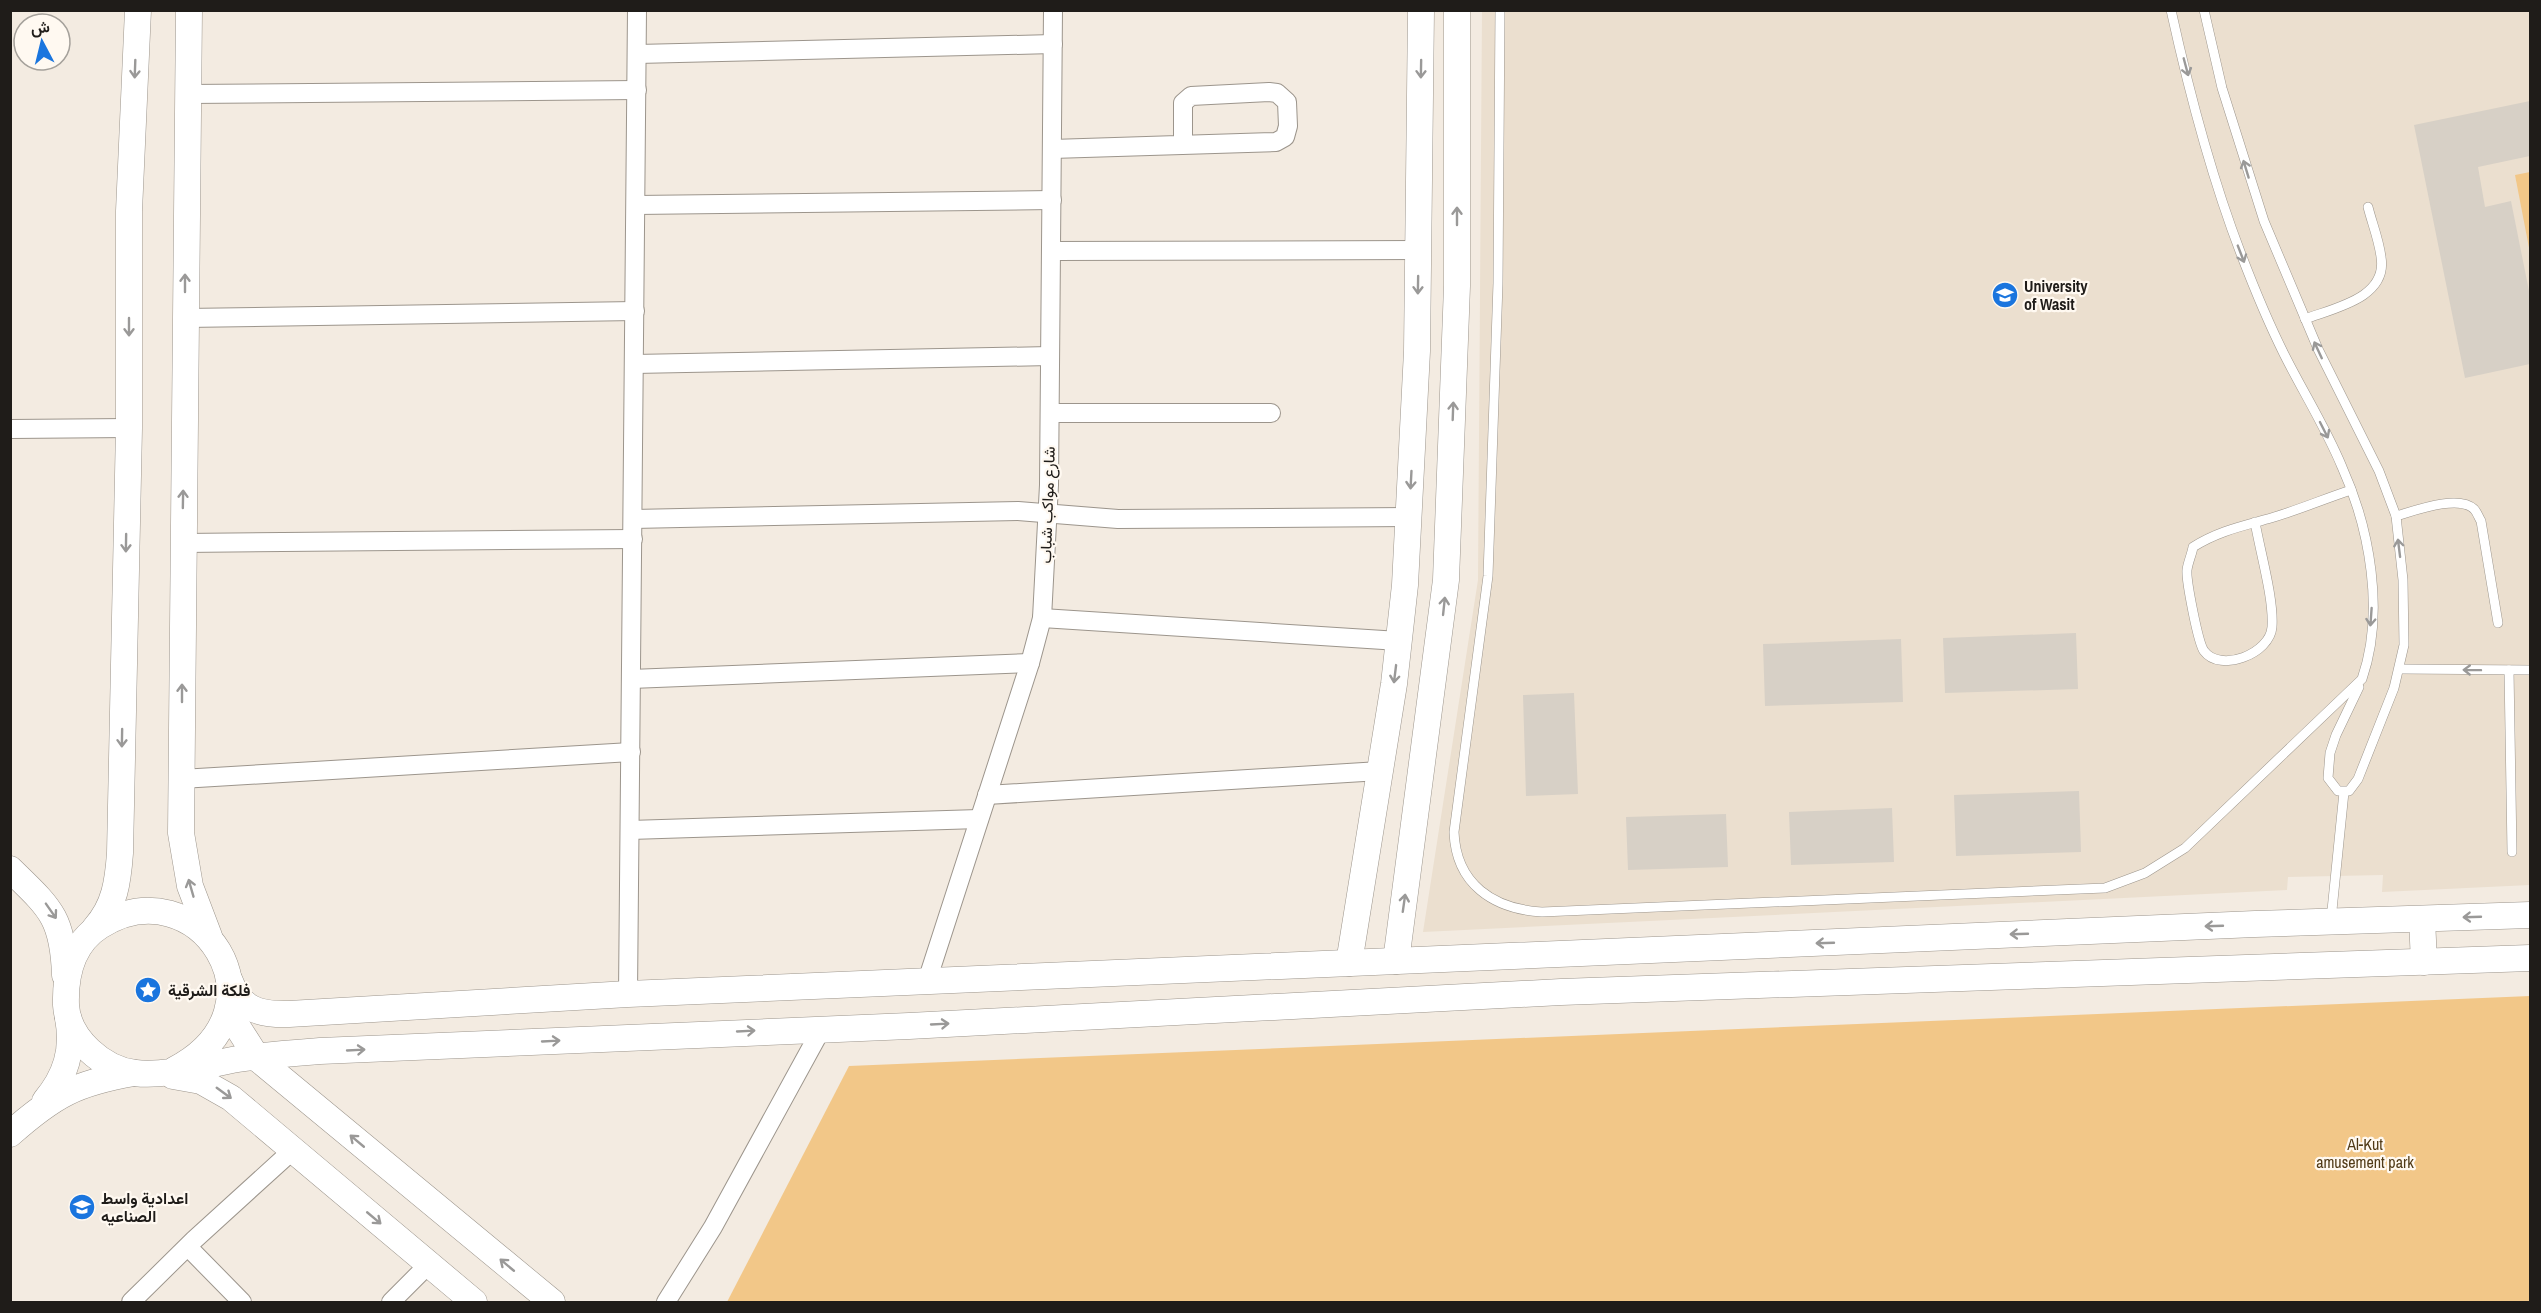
<svg xmlns="http://www.w3.org/2000/svg" width="2541" height="1313" font-family="'Archivo Narrow',Vazirmatn,sans-serif">
<rect width="100%" height="100%" fill="#f3ebe1"/>
<path fill="#ebdfcf" d="M 1482,11 L 2530,11 L 2530,885 L 2382,892 L 2383,875 L 2288,877 L 2287,890 L 1423,932 L 1478,580 Z"/>
<g fill="#f2c788">
<path d="M 2530,172 L 2530,253 L 2515,175 Z"/>
<path d="M 2530,996 L 2530,1302 L 727,1302 L 849,1066 Z"/>
</g>
<g fill="#d7d0c6">
<path d="M 2530,101 L 2530,156 L 2478,167 L 2485,207 L 2511,201 L 2530,296 L 2530,364 L 2465,378 L 2414,125 Z"/>
<path d="M 2076,633 L 2078,689 L 1945,693 L 1943,638 Z"/>
<path d="M 1901,639 L 1903,702 L 1765,706 L 1763,644 Z"/>
<path d="M 1574,693 L 1578,794 L 1526,796 L 1523,695 Z"/>
<path d="M 2079,791 L 2081,852 L 1956,856 L 1954,795 Z"/>
<path d="M 1892,808 L 1894,862 L 1791,865 L 1789,812 Z"/>
<path d="M 1726,814 L 1728,867 L 1628,870 L 1626,817 Z"/>
</g>
<g fill="none" stroke-linecap="round" stroke-linejoin="round">
<defs>
<g id="lane">
<path d="M 1500,10 L 1498,283 L 1488,576 L 1454,832 C 1456,884 1493,909 1542,912 L 2105,888 L 2145,873 L 2185,848 L 2362,679 C 2385,613 2370,529 2342,467 C 2326,428 2303,392 2284,354 C 2268,322 2254,288 2241,254 C 2211,176 2189,92 2171,10"/>
<path d="M 2204,10 L 2222,88 L 2264,221 L 2318,349 L 2379,471 L 2396,516 L 2403,580 L 2404,645 L 2394,688 L 2358,779 L 2349,791 L 2338,791 L 2328,778 L 2330,753 L 2336,735 L 2359,687"/>
<path d="M 2305,319 C 2334,308 2388,298 2381,257 C 2379,240 2372,223 2368,207"/>
<path d="M 2396,516 C 2414,511 2458,494 2474,509 C 2477,512 2479,518 2481,521 L 2498,623"/>
<path d="M 2255,522 C 2260,551 2274,599 2272,627 C 2270,654 2220,673 2204,651 C 2198,643 2186,580 2187,570 C 2188,562 2192,554 2193,547 C 2218,531 2243,526 2271,518 C 2298,510 2324,499 2351,490"/>
<path d="M 2400,669 L 2530,670"/>
<path d="M 2509,670 L 2512,852"/>
<path d="M 2331,920 L 2344,792"/>
</g>
<g id="street">
<path d="M 637,54 L 1053,44"/>
<path d="M 187,94 L 637,90"/>
<path d="M 1052,149 L 1276,142 L 1285,137 L 1288,126 L 1287,102 L 1277,93 L 1269,92 L 1191,96 L 1183,103 L 1183,145"/>
<path d="M 636,205 L 1052,200"/>
<path d="M 1051,251 L 1419,250"/>
<path d="M 185,318 L 635,311"/>
<path d="M 634,364 L 1050,356"/>
<path d="M 1050,413 L 1271,413"/>
<path d="M 10,429 L 129,428"/>
<path d="M 633,519 L 1018,511 L 1118,519 L 1409,517"/>
<path d="M 183,543 L 633,539"/>
<path d="M 1042,618 L 1399,641"/>
<path d="M 631,679 L 1030,663"/>
<path d="M 181,779 L 631,752"/>
<path d="M 987,795 L 1380,771"/>
<path d="M 630,830 L 979,819"/>
<path d="M 927,981 L 1030,663 L 1042,618 L 1049,485 L 1053,10"/>
<path d="M 628,994 L 637,10"/>
<path d="M 188,1247 L 242,1302"/>
<path d="M 131,1302 L 194,1240 L 293,1150"/>
<path d="M 391,1302 L 428,1265"/>
<path d="M 666,1302 L 713,1227 L 822,1028"/>
</g>
<g id="secondary">
<path d="M 189,10 L 181,833 L 190,886 L 209,936"/>
<path d="M 10,869 C 50,908 63,917 65,975"/>
<path d="M 2422,919 L 2424,962"/>
<path d="M 95,928 C 115,906 118,881 120,853 L 129,428 L 129,211 L 138,10"/>
<path d="M 1396,961 L 1446,580 L 1457,286 L 1457,10"/>
<path d="M 1349,963 L 1394,684 L 1405,585 L 1417,351 L 1421,10"/>
<path d="M 229,979 C 240,1009 258,1015 289,1014 L 628,994 L 2255,924 L 2530,915"/>
<path d="M 230,1000 L 237,1026 L 258,1059 L 552,1302"/>
<path d="M 174,1070 C 294,1008 197,864 100,926 C 73,943 65,974 66,1005 C 68,1039 103,1069 135,1073 C 166,1077 208,1064 238,1059 C 265,1055 293,1053 320,1051 L 909,1026 L 1561,992 L 2530,958"/>
<path d="M 173,1076 L 201,1081 L 231,1098 L 474,1302"/>
<path d="M 45,1101 C 66,1076 74,1050 68,1018"/>
<path d="M 10,1134 C 54,1095 76,1083 134,1073"/>
</g>
</defs>
<use href="#lane" stroke="#9c958c" stroke-width="10"/>
<use href="#street" stroke="#9c958c" stroke-width="20"/>
<use href="#secondary" stroke="#9c958c" stroke-width="27"/>
<use href="#lane" stroke="#fff" stroke-width="9"/>
<use href="#street" stroke="#fff" stroke-width="18"/>
<use href="#secondary" stroke="#fff" stroke-width="26"/>
</g>
<defs><path id="oneway-shaft" d="M-6 0H5M1.5-3L5.5 0L1.5 3" fill="none" stroke-width="1.6" stroke-linecap="round" stroke-linejoin="round" transform="scale(1.5)"/></defs>
<g stroke="#9a9998">
<use href="#oneway-shaft" transform="translate(2186 67) rotate(75)"/>
<use href="#oneway-shaft" transform="translate(135 69) rotate(92)"/>
<use href="#oneway-shaft" transform="translate(1421 69) rotate(91)"/>
<use href="#oneway-shaft" transform="translate(2246 169) rotate(-107)"/>
<use href="#oneway-shaft" transform="translate(1457 216) rotate(-90)"/>
<use href="#oneway-shaft" transform="translate(2241 254) rotate(69)"/>
<use href="#oneway-shaft" transform="translate(185 283) rotate(-90)"/>
<use href="#oneway-shaft" transform="translate(1418 285) rotate(91)"/>
<use href="#oneway-shaft" transform="translate(129 327) rotate(90)"/>
<use href="#oneway-shaft" transform="translate(2318 350) rotate(-115)"/>
<use href="#oneway-shaft" transform="translate(1453 411) rotate(-88)"/>
<use href="#oneway-shaft" transform="translate(2324 430) rotate(63)"/>
<use href="#oneway-shaft" transform="translate(1411 480) rotate(93)"/>
<use href="#oneway-shaft" transform="translate(183 499) rotate(-89)"/>
<use href="#oneway-shaft" transform="translate(126 543) rotate(91)"/>
<use href="#oneway-shaft" transform="translate(2399 548) rotate(-97)"/>
<use href="#oneway-shaft" transform="translate(1444 606) rotate(-84)"/>
<use href="#oneway-shaft" transform="translate(2371 617) rotate(94)"/>
<use href="#oneway-shaft" transform="translate(2472 670) rotate(-179)"/>
<use href="#oneway-shaft" transform="translate(1395 674) rotate(97)"/>
<use href="#oneway-shaft" transform="translate(182 693) rotate(-90)"/>
<use href="#oneway-shaft" transform="translate(122 738) rotate(91)"/>
<use href="#oneway-shaft" transform="translate(191 888) rotate(-106)"/>
<use href="#oneway-shaft" transform="translate(1404 903) rotate(-82)"/>
<use href="#oneway-shaft" transform="translate(51 911) rotate(55)"/>
<use href="#oneway-shaft" transform="translate(2472 917) rotate(178)"/>
<use href="#oneway-shaft" transform="translate(2214 926) rotate(178)"/>
<use href="#oneway-shaft" transform="translate(2019 934) rotate(178)"/>
<use href="#oneway-shaft" transform="translate(1825 943) rotate(178)"/>
<use href="#oneway-shaft" transform="translate(940 1024) rotate(-3)"/>
<use href="#oneway-shaft" transform="translate(746 1031) rotate(-3)"/>
<use href="#oneway-shaft" transform="translate(551 1041) rotate(-3)"/>
<use href="#oneway-shaft" transform="translate(356 1050) rotate(-3)"/>
<use href="#oneway-shaft" transform="translate(224 1093) rotate(36)"/>
<use href="#oneway-shaft" transform="translate(357 1141) rotate(-140)"/>
<use href="#oneway-shaft" transform="translate(374 1218) rotate(40)"/>
<use href="#oneway-shaft" transform="translate(507 1265) rotate(-140)"/>
</g>
<defs>
<symbol id="university-disc" viewBox="-11 -11 22 22"><circle r="9.5" fill="#1a75de" stroke="#fff9f1"/><path d="M0-5L7-2L0 1L-7-2ZM-4 1L0 2.5L4 1V4Q0 6-4 4Z" fill="#fff"/></symbol>
<symbol id="sight-disc" viewBox="-11 -11 22 22"><circle r="9.5" fill="#1a75de" stroke="#fff9f1"/><path d="M0-6L1.8-2.2L6-1.7L2.9 1.2L3.7 5.4L0 3.3L-3.7 5.4L-2.9 1.2L-6-1.7L-1.8-2.2Z" fill="#fff"/></symbol>
<symbol id="school-disc" viewBox="-11 -11 22 22"><circle r="9.5" fill="#1a75de" stroke="#fff9f1"/><path d="M0-5L7-2L0 1L-7-2ZM-4 1L0 2.5L4 1V4Q0 6-4 4Z" fill="#fff"/></symbol>
</defs>
<g fill-rule="evenodd">
<use href="#university-disc" x="1990" y="280" width="30" height="30"/>
<use href="#sight-disc" x="133" y="975" width="30" height="30"/>
<use href="#school-disc" x="67" y="1192" width="30" height="30"/>
</g>
<g text-anchor="middle" stroke-width="4.5" stroke-linejoin="round" paint-order="stroke">
<g font-size="16" font-weight="bold" fill="#1f1c19" stroke="#fff9f1" text-anchor="start">
<text x="2024" y="292">University<tspan x="2024" dy="18">of Wasit</tspan></text>
<text x="168" y="996">فلكة الشرقية</text>
<text x="101" y="1204">اعدادية واسط<tspan x="101" dy="18">الصناعيه</tspan></text>
</g>
<g font-size="16" fill="#1f1c19" stroke="#fff9f1">
<text transform="translate(1047 505) rotate(-88)" y="6">شارع مواكب شباب</text>
</g>
<g font-size="16" fill="#513a16" stroke="#fff9f1">
<text x="2365" y="1150">Al-Kut<tspan x="2365" dy="18">amusement park</tspan></text>
</g>
</g>
<rect width="2541" height="1313" fill="none" stroke="#1f1c19" stroke-width="24"/>
<g transform="translate(42 42) rotate(353)"><circle r="28" fill="#fff9f1" stroke="#a5a19b" stroke-width="1.5"/>
<path d="M0-4.5L10 22L0 15L-10 22Z" fill="#1a75de"/>
<text y="-9" font-size="16" font-weight="bold" text-anchor="middle" fill="#1f1c19">ش</text>
</g>
</svg>
